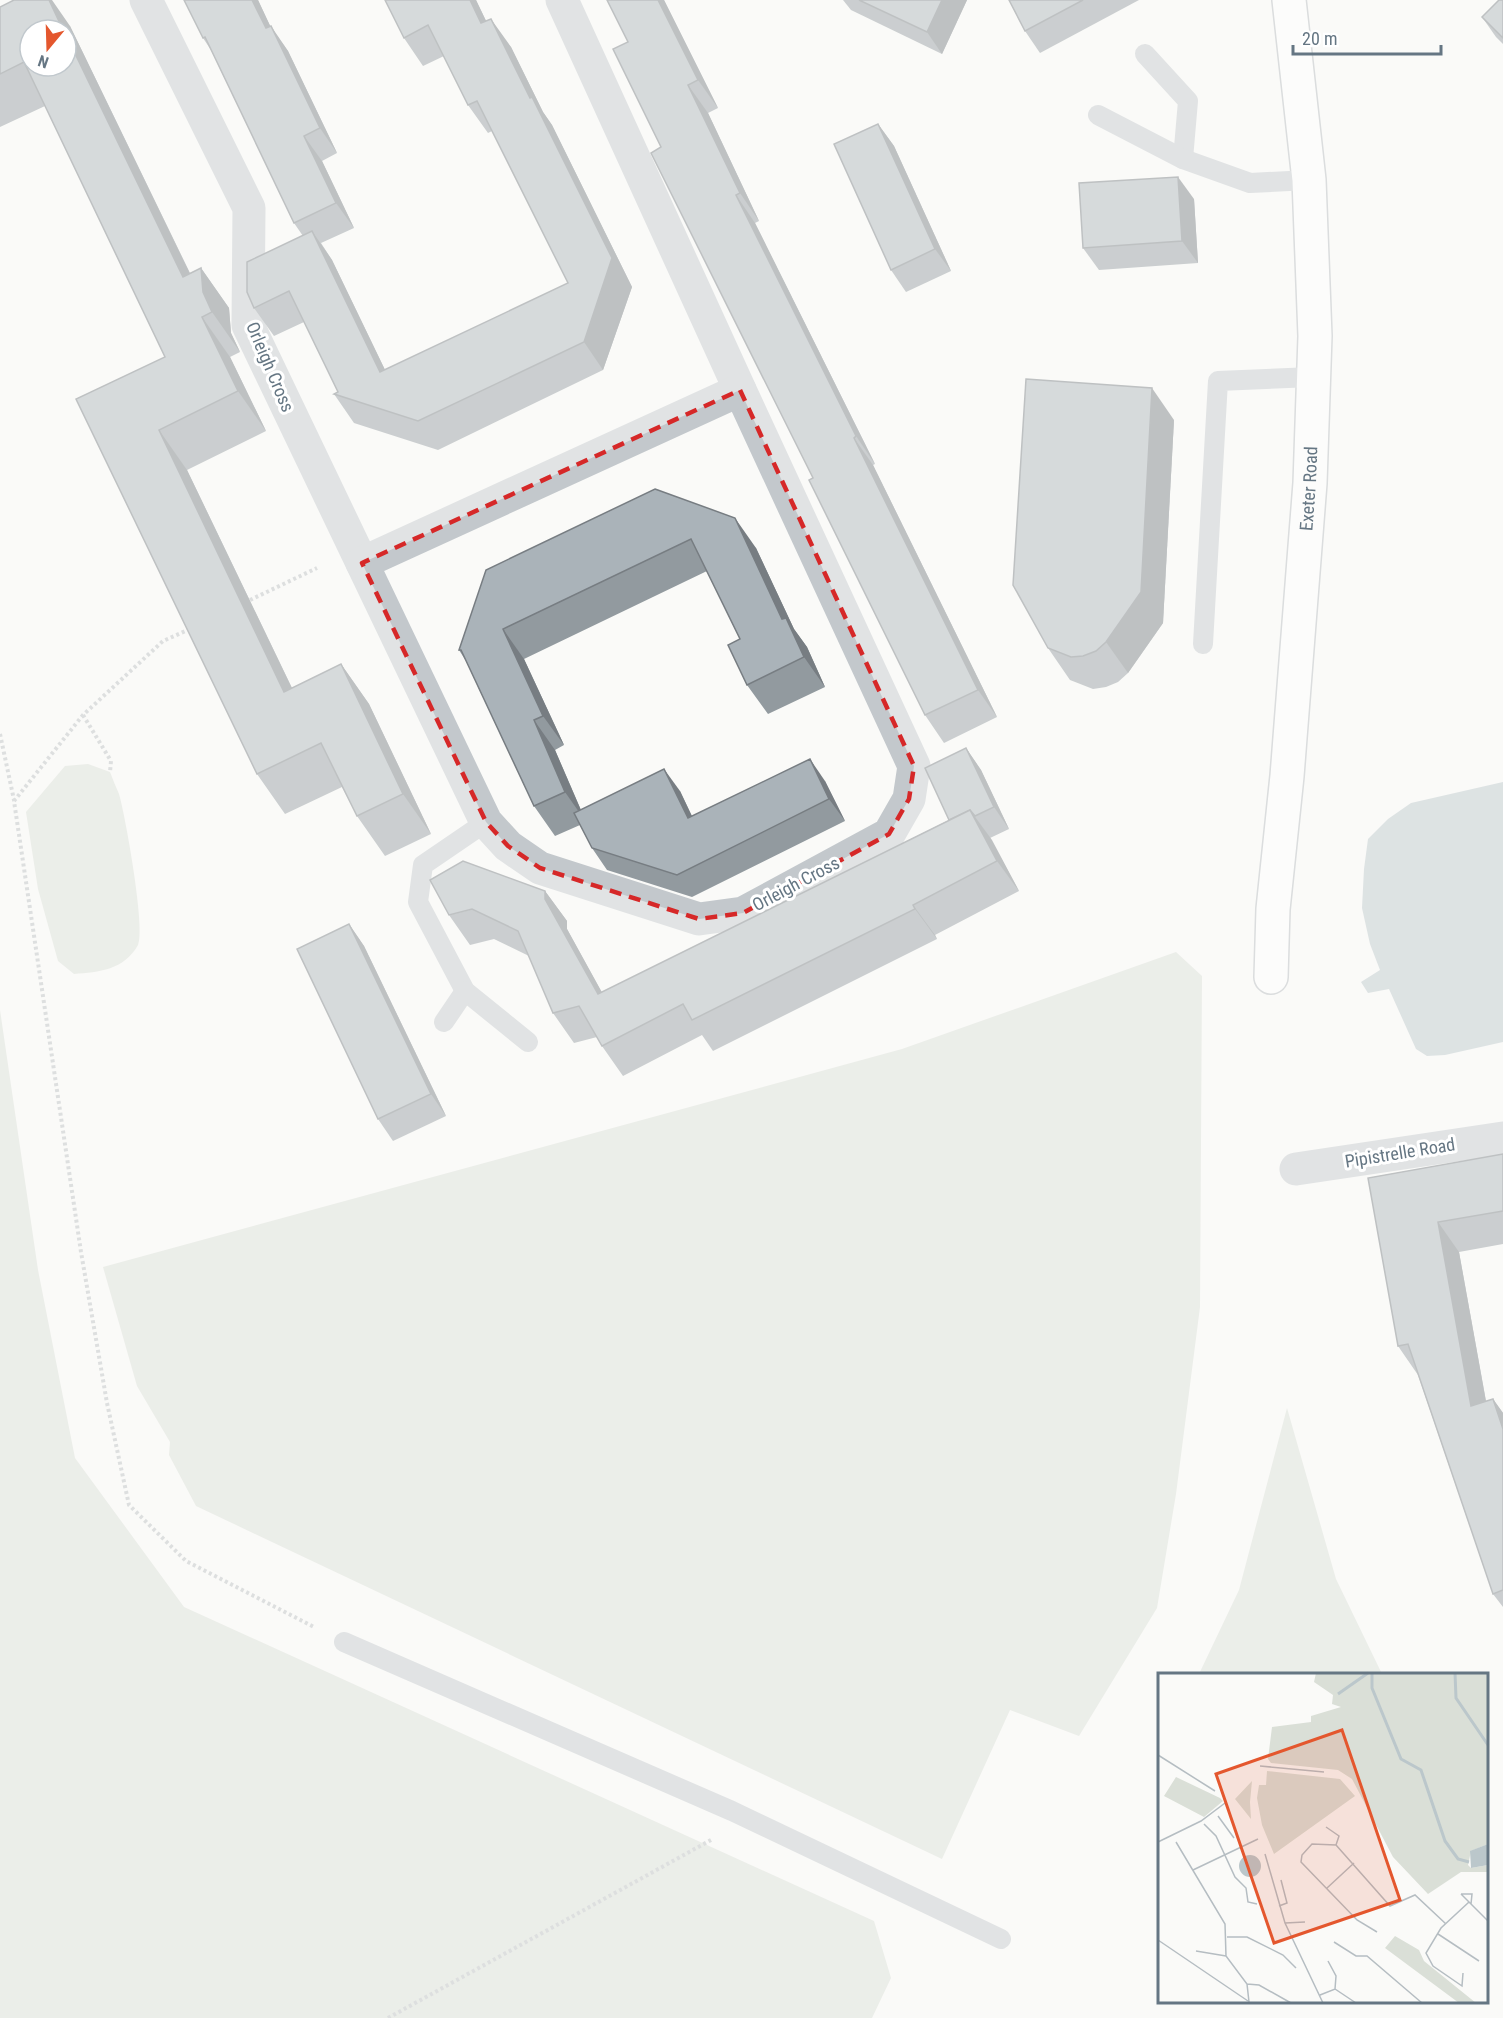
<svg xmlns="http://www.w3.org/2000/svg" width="1503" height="2018" font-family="'Roboto Condensed',sans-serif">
<rect width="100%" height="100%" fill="#fafaf8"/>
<g fill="#dadfd7">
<path d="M 88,764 L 110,772 C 113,780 116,787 119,794 C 125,814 146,930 138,945 C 124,970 99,972 74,974 L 58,961 L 38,889 L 26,812 L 65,766 Z"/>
<path d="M 1176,952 L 1202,976 L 1200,1307 L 1176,1494 L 1157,1608 L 1079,1736 L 1010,1710 L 942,1859 L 196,1506 L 169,1455 L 170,1442 L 137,1386 L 103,1267 L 902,1049 Z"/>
<path d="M 0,1010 L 38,1270 L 75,1458 L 184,1607 L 874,1921 L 891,1978 L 872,2018 L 0,2018 Z"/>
<path d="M 1287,1408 L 1336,1579 L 1382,1674 L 1199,1674 L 1239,1590 Z"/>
</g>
<path fill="#bbc7cb" d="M 1503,782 L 1503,1042 L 1445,1055 L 1427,1056 L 1416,1049 L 1389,989 L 1368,993 L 1361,982 L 1380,970 L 1370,944 L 1362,908 L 1364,869 L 1368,839 L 1388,819 L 1411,803 Z"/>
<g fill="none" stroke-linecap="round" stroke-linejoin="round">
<defs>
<g id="primary">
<path id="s1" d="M 1271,977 L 1273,909 L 1287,776 L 1310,483 L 1315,336 L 1309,180 L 1289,0"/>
</g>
</defs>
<use href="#primary" stroke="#b5babe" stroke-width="36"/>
<g stroke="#bbbfc2" stroke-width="4" stroke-dasharray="3 3" stroke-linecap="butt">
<path d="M 250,600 L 317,568"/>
<path d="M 190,629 L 163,641 L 83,715 L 14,801 L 81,1252 L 107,1403 L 129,1505 L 186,1561 L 314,1627"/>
<path d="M 83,715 L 111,761 L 110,772"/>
<path d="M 0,734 L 14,800"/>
<path d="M 388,2018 L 711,1840"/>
</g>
<g stroke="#c3c8cc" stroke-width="20">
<path d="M 1145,54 L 1188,101 L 1183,159"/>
<path d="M 1098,115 L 1183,159 L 1250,183 L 1309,180"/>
<path d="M 1203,644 L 1218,381 L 1313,377"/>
<path d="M 486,822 L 423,865 L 418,902 L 465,991 L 528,1042"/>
<path d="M 444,1022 L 465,991"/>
<path d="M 344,1642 L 732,1811 L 1001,1939"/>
</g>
<g stroke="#c3c8cc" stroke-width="33">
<path d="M 146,0 L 249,208 L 248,325 L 486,822 L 508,846 L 540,868 L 699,919 L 743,913 L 889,834 L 909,799 L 914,766 L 740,390 L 562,0"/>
<path d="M 362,563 L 740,390"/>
<path d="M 1296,1169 L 1503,1138"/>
</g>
<use href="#primary" stroke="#fff" stroke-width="33"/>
</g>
<g fill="#929a9f">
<path d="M 258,0 L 270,26 L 288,51 L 337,153 L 322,161 L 354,228 L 321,243 L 332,260 L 385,370 L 568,283 L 492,131 L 488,133 L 468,105 L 444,56 L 423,66 L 404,38 L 385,0 L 476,0 L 486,21 L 511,47 L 543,112 L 552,125 L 632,287 L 603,370 L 438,450 L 354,423 L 334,394 L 338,392 L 304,322 L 274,336 L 254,308 L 303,236 L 294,223 L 211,50 L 203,38 Z"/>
<path d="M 607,0 L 664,0 L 718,108 L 708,113 L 759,221 L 755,223 L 875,464 L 873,465 L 997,717 L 944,743 L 925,715 L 813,478 L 628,42 Z"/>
<path d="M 843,0 L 967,0 L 942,54 L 851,10 Z"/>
<path d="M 1009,0 L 1139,0 L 1040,53 L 1025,31 Z"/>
<path d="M 1503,0 L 1503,44 L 1496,37 L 1482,17 Z"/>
<path d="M 0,7 L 70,26 L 190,273 L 201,268 L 229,308 L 231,333 L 240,352 L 230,357 L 266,431 L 187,470 L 292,688 L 341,664 L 369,704 L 431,834 L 385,856 L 357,816 L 342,787 L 285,814 L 257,774 L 76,399 L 165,357 L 45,106 L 0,127 Z"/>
<path d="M 878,124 L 894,146 L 951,271 L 906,292 L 891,270 Z"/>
<path d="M 1194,199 L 1198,263 L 1099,270 L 1083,248 Z"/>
<path d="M 1174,420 L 1163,623 L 1128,673 L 1118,682 L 1106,687 L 1093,689 L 1070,680 L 1048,648 Z"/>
<path d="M 655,489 L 756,548 L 794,629 L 807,647 L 825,687 L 768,714 L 747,685 L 740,639 L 707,571 L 524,659 L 564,745 L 555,750 L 581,810 L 680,791 L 692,816 L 825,781 L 845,821 L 692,897 L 607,870 L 592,848 L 580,825 L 555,836 L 534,806 L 466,661 L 459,650 Z"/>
<path d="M 966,748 L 981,770 L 1009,829 L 990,838 L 1019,891 L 935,935 L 937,939 L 713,1051 L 702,1035 L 623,1076 L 602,1046 L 597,1037 L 574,1043 L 553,1013 L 529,956 L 494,939 L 470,945 L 449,915 L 545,891 L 567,921 L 567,929 L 602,993 L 949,820 Z"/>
<path d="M 349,924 L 364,946 L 446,1116 L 393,1141 L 378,1119 Z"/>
<path d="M 1503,1154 L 1503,1244 L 1459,1252 L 1486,1401 L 1493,1399 L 1503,1413 L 1503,1607 L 1493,1594 L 1418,1375 L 1398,1346 L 1368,1178 Z"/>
</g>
<g fill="#777d82">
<path d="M 49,0 L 52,0 L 70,26 L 209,313 L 183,277 L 66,35 L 66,30 L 63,30 Z"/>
<path d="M 252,0 L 258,0 L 283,53 L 266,28 Z"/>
<path d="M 470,0 L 476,0 L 501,52 L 481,23 Z"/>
<path d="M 658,0 L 664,0 L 718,108 L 698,80 Z"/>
<path d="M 942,0 L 967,0 L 942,54 L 927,32 Z"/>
<path d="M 491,19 L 511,47 L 543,112 L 552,125 L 632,287 L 603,370 L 584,342 L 530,98 Z"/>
<path d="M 271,26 L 288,51 L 337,153 L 320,128 Z"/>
<path d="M 688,85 L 708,113 L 759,221 L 740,193 Z"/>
<path d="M 878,124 L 894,146 L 951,271 L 935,249 Z"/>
<path d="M 304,136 L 322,161 L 354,228 L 336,203 Z"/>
<path d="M 1178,177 L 1194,199 L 1198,263 L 1182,241 Z"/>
<path d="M 736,195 L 755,223 L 875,464 L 856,436 Z"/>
<path d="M 312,231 L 332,260 L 400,401 L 380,372 Z"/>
<path d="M 201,268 L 229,308 L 231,333 L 240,352 L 212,312 L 203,292 Z"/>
<path d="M 202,317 L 230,357 L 266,431 L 238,391 Z"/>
<path d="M 1152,388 L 1174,420 L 1163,623 L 1128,673 L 1106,642 Z"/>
<path d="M 159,430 L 187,470 L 313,732 L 284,692 Z"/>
<path d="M 854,438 L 873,465 L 997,717 L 978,690 Z"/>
<path d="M 735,518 L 756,548 L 794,629 L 807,647 L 825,687 L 804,657 L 782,619 Z"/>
<path d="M 503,629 L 524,659 L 564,745 L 543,716 Z"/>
<path d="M 341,664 L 369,704 L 431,834 L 403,794 Z"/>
<path d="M 534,720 L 555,750 L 586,822 L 565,792 Z"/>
<path d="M 966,748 L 981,770 L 1009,829 L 994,807 Z"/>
<path d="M 810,759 L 825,781 L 845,821 L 829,799 Z"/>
<path d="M 664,769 L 680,791 L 703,840 L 688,818 Z"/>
<path d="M 970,810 L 992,840 L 1019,891 L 997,861 Z"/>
<path d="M 545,891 L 567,921 L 567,929 L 620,1025 L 598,994 L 545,899 Z"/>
<path d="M 913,905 L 935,935 L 937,939 L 915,909 Z"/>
<path d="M 349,924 L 364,946 L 446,1116 L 431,1094 Z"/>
<path d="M 1438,1222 L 1459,1252 L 1492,1435 L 1471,1406 Z"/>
<path d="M 1493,1399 L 1503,1413 L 1503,1429 Z"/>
</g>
<g fill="#aab3b9" stroke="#777d82" stroke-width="1.5">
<path d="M 14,0 L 49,0 L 63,30 L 30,30 L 30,66 L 66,66 L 66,35 L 183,277 L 201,268 L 203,292 L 212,312 L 202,317 L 238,391 L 159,430 L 284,692 L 341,664 L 403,794 L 357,816 L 321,743 L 257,774 L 76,399 L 165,357 L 24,62 L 0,74 L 0,7 Z"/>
<path d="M 184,0 L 252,0 L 266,28 L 271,26 L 320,128 L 304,136 L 336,203 L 294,223 L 205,37 L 203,38 Z"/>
<path d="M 385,0 L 470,0 L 481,23 L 491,19 L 530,98 L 532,97 L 612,258 L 584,342 L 418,421 L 334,394 L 338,392 L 289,291 L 254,308 L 247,292 L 247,262 L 312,231 L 380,372 L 568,283 L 477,101 L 468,105 L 428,25 L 404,38 Z"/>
<path d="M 607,0 L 658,0 L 698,80 L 688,85 L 740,193 L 736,195 L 856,436 L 854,438 L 978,690 L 925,715 L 809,480 L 813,478 L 651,153 L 661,147 L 613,49 L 628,42 Z"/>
<path d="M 859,0 L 942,0 L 927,32 Z"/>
<path d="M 1009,0 L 1083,0 L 1025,31 Z"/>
<path d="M 1499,0 L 1503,0 L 1503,38 L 1482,17 Z"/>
<path d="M 878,124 L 935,249 L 891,270 L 834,144 Z"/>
<path d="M 1178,177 L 1182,241 L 1083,248 L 1079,183 Z"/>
<path d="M 1026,379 L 1152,388 L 1141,592 L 1106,642 L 1096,651 L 1083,656 L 1071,657 L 1048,648 L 1013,585 Z"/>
<path d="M 655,489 L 735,518 L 782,619 L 786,618 L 804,657 L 747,685 L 728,645 L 740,639 L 691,539 L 503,629 L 543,716 L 534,720 L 565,792 L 534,806 L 461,650 L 459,650 L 486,570 Z"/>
<path d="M 966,748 L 994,807 L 975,816 L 970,810 L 949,820 L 925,768 Z"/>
<path d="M 810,759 L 829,799 L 677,875 L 592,848 L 574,813 L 664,769 L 688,818 Z"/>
<path d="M 970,810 L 997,861 L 913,905 L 915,909 L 692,1020 L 683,1004 L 602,1046 L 579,1006 L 553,1013 L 518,931 L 472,909 L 449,915 L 430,880 L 463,861 L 545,891 L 545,899 L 598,994 Z"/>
<path d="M 349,924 L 431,1094 L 378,1119 L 297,949 Z"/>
<path d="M 1503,1154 L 1503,1211 L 1438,1222 L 1471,1406 L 1493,1399 L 1503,1429 L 1503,1590 L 1493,1594 L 1408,1344 L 1398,1346 L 1368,1178 Z"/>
</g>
<path d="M0 0H1503V2018H0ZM 740,390 L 914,766 L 909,799 L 889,834 L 743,913 L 699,919 L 540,868 L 508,846 L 486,822 L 362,563 Z" fill="#fafaf8" fill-opacity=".55" fill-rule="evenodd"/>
<path fill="none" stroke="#d62828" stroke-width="4.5" stroke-dasharray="12 8" stroke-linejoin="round" d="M 740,390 L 914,766 L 909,799 L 889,834 L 743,913 L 699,919 L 540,868 L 508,846 L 486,822 L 362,563 Z"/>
<g text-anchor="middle" stroke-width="6" stroke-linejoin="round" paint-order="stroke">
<g font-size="18" fill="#657683" stroke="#fff">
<text transform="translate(270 367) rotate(67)" y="6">Orleigh Cross</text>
<text dy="6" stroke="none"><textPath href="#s1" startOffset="490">Exeter Road</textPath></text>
<text transform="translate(796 884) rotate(-28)" y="6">Orleigh Cross</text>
<text transform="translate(1400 1153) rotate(-9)" y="6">Pipistrelle Road</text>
</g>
</g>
<g transform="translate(1158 1673)">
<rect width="330" height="330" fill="#fafaf8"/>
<path d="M 158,0 L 330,0 L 330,171 L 313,178 L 310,192 L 313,195 L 330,192 L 330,199 L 303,199 L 270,221 L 235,184 L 194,106 L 180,97 L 113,90 L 110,86 L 114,54 L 153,49 L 153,43 L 183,34 L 174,31 L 175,22 L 156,9 ZM 109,98 L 182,106 L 197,123 L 116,181 L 104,152 L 99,125 L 101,112 L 108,112 ZM 18,104 L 62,125 L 65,128 L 46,144 L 6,123 ZM 94,108 L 92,129 L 93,146 L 77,126 ZM 237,263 L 261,277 L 266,288 L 318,330 L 301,330 L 227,275 Z" fill="#dadfd7"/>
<path d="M 330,171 L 330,192 L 313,195 L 312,178 ZM81 193a11 11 0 1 1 22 0a11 11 0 1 1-22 0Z" fill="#bbc7cb"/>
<path fill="none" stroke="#bbc7cb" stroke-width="3" d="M 214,0 L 214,15 L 243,86 L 263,97 L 287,168 L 300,186 L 311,189M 297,0 L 298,25 L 330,72M 180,21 L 210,0"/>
<path fill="none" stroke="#b5bdc2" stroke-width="1.5" d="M 0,82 L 57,118M 102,93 L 166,99M 60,143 L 76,165M 46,151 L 58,163 L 77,204 L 88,215 L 90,229 L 99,231M 168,154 L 181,163 L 178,172M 0,169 L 43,148 L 67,130M 18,169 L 67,251 L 68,283 L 89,311 L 91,329M 107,181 L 127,250 L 165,330M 35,197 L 100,166M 169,215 L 196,190M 303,221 L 330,248M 303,221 L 314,221 L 313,231M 121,233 L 129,230 L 123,207M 127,250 L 147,249M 219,259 L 199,247 L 143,189 L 144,182 L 154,171 L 178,172 L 232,233 L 257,222 L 288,251M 280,261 L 321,288M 69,264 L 89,264 L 125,282 L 138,295M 0,267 L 90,328M 176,269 L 198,283 L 209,283 L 264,330M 38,278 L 68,283M 170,288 L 178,303 L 177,316M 305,300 L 304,313 L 275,293 L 268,280 L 283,255 L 311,229M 89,311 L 101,312 L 133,330M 162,322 L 177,316 L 198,330"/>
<path fill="#e4572e" fill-opacity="0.15" stroke="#e4572e" stroke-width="3" d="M 184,57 L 242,227 L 116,270 L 58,101 Z"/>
<rect width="330" height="330" fill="none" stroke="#657683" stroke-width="3"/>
</g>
<g transform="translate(48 48) rotate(199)"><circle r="28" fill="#ffffff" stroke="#c1c8cd" stroke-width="1.5"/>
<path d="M0-4.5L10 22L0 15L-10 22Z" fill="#e4572e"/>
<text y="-9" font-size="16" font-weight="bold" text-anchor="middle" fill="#657683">N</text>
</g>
<path d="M1293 45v9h148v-9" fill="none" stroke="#657683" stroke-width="3"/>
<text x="1302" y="45" font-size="18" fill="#657683" stroke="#ffffff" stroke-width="4.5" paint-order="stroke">20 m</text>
</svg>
